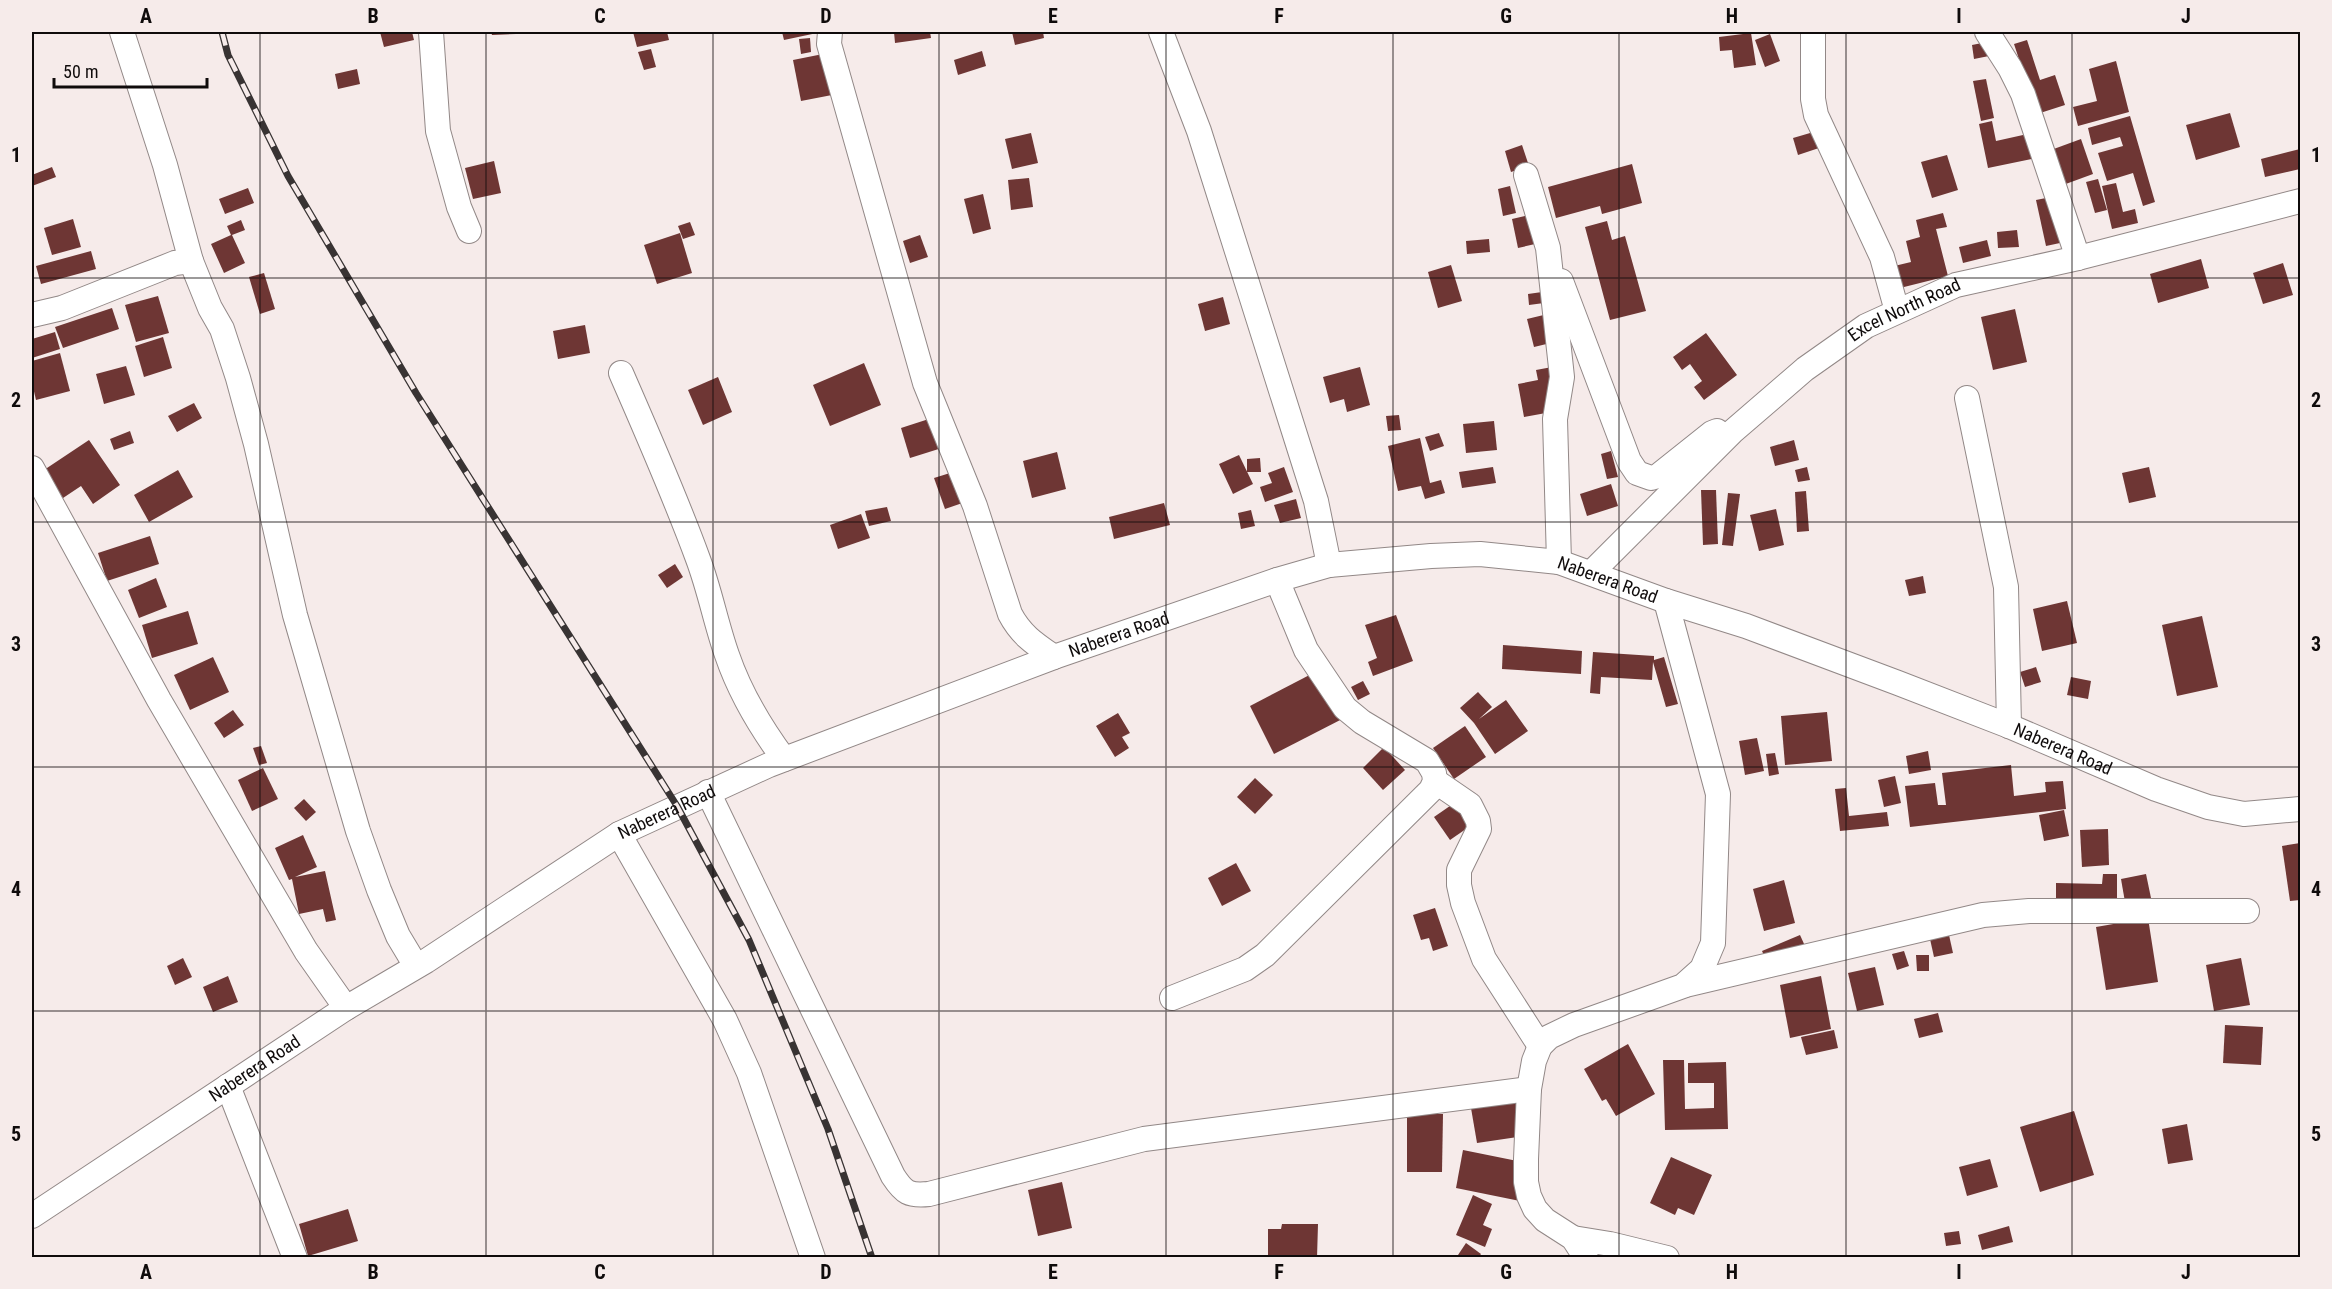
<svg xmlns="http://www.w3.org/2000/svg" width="2332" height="1289" font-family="'Roboto Condensed',sans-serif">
<rect width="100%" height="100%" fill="#f6ebea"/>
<g fill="#6e3634">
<path d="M 380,32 L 412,32 L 414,40 L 384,47 Z"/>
<path d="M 491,32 L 516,32 L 516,34 L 492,35 Z"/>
<path d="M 633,32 L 667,32 L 669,40 L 637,47 Z"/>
<path d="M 782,32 L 817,32 L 817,33 L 784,40 Z"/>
<path d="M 894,32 L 930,32 L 931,38 L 895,43 Z"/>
<path d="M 1012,32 L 1043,32 L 1044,38 L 1015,45 Z"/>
<path d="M 1751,33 L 1756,65 L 1734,68 L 1732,50 L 1720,51 L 1719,37 Z"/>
<path d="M 1770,34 L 1780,61 L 1765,67 L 1755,40 Z"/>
<path d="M 810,38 L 811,52 L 801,54 L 799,39 Z"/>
<path d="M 1997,40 L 1999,54 L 1974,59 L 1972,45 Z"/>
<path d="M 2027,40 L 2040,80 L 2055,75 L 2065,105 L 2037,114 L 2014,44 Z"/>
<path d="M 651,49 L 656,67 L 644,70 L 638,52 Z"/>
<path d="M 982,51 L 986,66 L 958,75 L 954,60 Z"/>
<path d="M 823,54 L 832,95 L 801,101 L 793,60 Z"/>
<path d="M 2116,61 L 2129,112 L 2078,126 L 2073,107 L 2097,101 L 2089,69 Z"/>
<path d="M 357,69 L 360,84 L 338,89 L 335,74 Z"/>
<path d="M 1986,79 L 1994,118 L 1981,121 L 1973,81 Z"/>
<path d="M 2230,113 L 2240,147 L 2196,160 L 2186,125 Z"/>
<path d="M 2130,116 L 2155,202 L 2143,206 L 2133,173 L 2107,181 L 2098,153 L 2123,146 L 2120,137 L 2092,145 L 2088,128 Z"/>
<path d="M 1992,121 L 1996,141 L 2032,133 L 2037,158 L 1988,168 L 1979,124 Z"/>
<path d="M 1817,131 L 1822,147 L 1798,155 L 1793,138 Z"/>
<path d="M 1031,133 L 1038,163 L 1012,169 L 1005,139 Z"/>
<path d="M 2081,139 L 2093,174 L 2063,185 L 2051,150 Z"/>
<path d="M 1522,145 L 1529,166 L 1511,172 L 1505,151 Z"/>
<path d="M 2300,149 L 2300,169 L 2265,177 L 2261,159 Z"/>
<path d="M 1947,155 L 1958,190 L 1932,198 L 1921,162 Z"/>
<path d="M 494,161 L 501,193 L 473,199 L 465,168 Z"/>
<path d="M 1632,164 L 1642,203 L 1602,214 L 1600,206 L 1556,218 L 1548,187 Z"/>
<path d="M 52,167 L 56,177 L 32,186 L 32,175 Z"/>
<path d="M 1029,178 L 1033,207 L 1011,210 L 1008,180 Z"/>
<path d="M 2098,179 L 2107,210 L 2095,213 L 2086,182 Z"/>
<path d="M 2116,183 L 2123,212 L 2135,209 L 2138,223 L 2112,229 L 2102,186 Z"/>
<path d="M 1510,186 L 1516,213 L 1503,216 L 1498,189 Z"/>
<path d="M 248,188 L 254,203 L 225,214 L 219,199 Z"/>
<path d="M 983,194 L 991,229 L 973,234 L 964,199 Z"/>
<path d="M 2051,197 L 2060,243 L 2046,246 L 2036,200 Z"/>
<path d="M 1538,213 L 1544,242 L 1518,248 L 1512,219 Z"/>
<path d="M 1943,213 L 1947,227 L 1936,229 L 1948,276 L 1892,290 L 1886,268 L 1911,262 L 1906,241 L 1920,237 L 1916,220 Z"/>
<path d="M 73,219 L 81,247 L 52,255 L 44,228 Z"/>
<path d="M 241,220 L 245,230 L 232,235 L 245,263 L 224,273 L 211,244 L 231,235 L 227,226 Z"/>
<path d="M 1607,221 L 1612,240 L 1625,236 L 1646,311 L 1610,320 L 1585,227 Z"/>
<path d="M 690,222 L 695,235 L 683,239 L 678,226 Z"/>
<path d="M 2017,230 L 2019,247 L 1998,248 L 1997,232 Z"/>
<path d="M 680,233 L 692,273 L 657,284 L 644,245 Z"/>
<path d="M 920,235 L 928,257 L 910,263 L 903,241 Z"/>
<path d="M 1489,239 L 1490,252 L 1467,254 L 1466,241 Z"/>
<path d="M 1987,240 L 1991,256 L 1963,263 L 1959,247 Z"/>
<path d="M 91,251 L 96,269 L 41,284 L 36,266 Z"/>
<path d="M 2201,259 L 2209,288 L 2158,303 L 2150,274 Z"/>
<path d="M 2283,263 L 2293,295 L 2263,304 L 2253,273 Z"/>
<path d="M 1451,265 L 1462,301 L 1438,308 L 1428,272 Z"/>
<path d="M 264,273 L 275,309 L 260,314 L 249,277 Z"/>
<path d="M 1542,292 L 1544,303 L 1529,305 L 1528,294 Z"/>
<path d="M 158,296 L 169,333 L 136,342 L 125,305 Z"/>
<path d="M 1223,297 L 1230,324 L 1205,331 L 1198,304 Z"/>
<path d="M 112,308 L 119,329 L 63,348 L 55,327 Z"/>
<path d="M 2015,309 L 2027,362 L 1993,370 L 1981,317 Z"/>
<path d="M 1552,313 L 1559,341 L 1534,347 L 1527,319 Z"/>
<path d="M 585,325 L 590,353 L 558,359 L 553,331 Z"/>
<path d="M 55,332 L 60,349 L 32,358 L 32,339 Z"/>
<path d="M 1706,333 L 1737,375 L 1704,400 L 1694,387 L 1702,381 L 1690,364 L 1682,370 L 1673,357 Z"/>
<path d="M 163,337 L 172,368 L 144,377 L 135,346 Z"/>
<path d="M 60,353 L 70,391 L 36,400 L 32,383 L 32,361 Z"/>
<path d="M 864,363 L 881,405 L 830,426 L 813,385 Z"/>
<path d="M 126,366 L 135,395 L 104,404 L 96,374 Z"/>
<path d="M 1360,367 L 1370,405 L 1347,412 L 1344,399 L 1330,403 L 1323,377 Z"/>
<path d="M 1552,367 L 1557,411 L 1524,417 L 1518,384 L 1538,380 L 1536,370 Z"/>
<path d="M 718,377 L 732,412 L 703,425 L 688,390 Z"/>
<path d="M 194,403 L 202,418 L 177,432 L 168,416 Z"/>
<path d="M 1399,415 L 1401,430 L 1388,431 L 1386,416 Z"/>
<path d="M 935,417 L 945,447 L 910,458 L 901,428 Z"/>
<path d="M 1494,421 L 1497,450 L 1466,453 L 1463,424 Z"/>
<path d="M 130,431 L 134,443 L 114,450 L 110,439 Z"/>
<path d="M 1439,433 L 1444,446 L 1430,451 L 1425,437 Z"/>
<path d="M 1420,438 L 1430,483 L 1441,480 L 1445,493 L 1425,499 L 1421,486 L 1398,491 L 1388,446 Z"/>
<path d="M 89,440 L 120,485 L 93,504 L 81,486 L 63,498 L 44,470 Z"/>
<path d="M 1794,440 L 1799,460 L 1775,466 L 1770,447 Z"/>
<path d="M 1611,451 L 1618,477 L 1607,479 L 1601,454 Z"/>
<path d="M 1057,452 L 1066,489 L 1032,498 L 1023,461 Z"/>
<path d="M 1239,455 L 1253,484 L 1233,494 L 1219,464 Z"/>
<path d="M 1260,458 L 1261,472 L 1247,472 L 1247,459 Z"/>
<path d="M 1284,467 L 1293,492 L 1265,502 L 1260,487 L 1272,483 L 1268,473 Z"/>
<path d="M 1493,467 L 1496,483 L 1462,488 L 1459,472 Z"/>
<path d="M 1807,467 L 1810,480 L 1798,482 L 1795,470 Z"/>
<path d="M 2149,467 L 2156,497 L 2129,503 L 2122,473 Z"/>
<path d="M 178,470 L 193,497 L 149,522 L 134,495 Z"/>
<path d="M 950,473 L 974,499 L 945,509 L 934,478 Z"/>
<path d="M 1611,484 L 1618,506 L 1587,516 L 1580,494 Z"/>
<path d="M 1701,490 L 1716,490 L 1718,544 L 1703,545 Z"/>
<path d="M 1806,491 L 1809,531 L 1797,532 L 1795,492 Z"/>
<path d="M 1728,493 L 1740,494 L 1733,546 L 1722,545 Z"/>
<path d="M 1296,499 L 1301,518 L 1280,523 L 1274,505 Z"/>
<path d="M 1164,503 L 1170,525 L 1114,539 L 1109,517 Z"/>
<path d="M 887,507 L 891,521 L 869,526 L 865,511 Z"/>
<path d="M 1776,509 L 1784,545 L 1759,551 L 1750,515 Z"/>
<path d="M 1251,510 L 1255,526 L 1241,529 L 1238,513 Z"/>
<path d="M 861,514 L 870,538 L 838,549 L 830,525 Z"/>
<path d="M 150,536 L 159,564 L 107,581 L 98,553 Z"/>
<path d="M 675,564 L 683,577 L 667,588 L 658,575 Z"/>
<path d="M 1923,576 L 1926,593 L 1909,596 L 1905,580 Z"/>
<path d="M 156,578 L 167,607 L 139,618 L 128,590 Z"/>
<path d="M 2067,601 L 2077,643 L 2042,651 L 2033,609 Z"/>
<path d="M 188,611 L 198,644 L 152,658 L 142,625 Z"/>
<path d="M 1396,615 L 1413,661 L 1373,676 L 1368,662 L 1377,658 L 1365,625 Z"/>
<path d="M 2202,616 L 2218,687 L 2177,696 L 2162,625 Z"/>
<path d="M 1503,645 L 1582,651 L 1581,674 L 1502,669 Z"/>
<path d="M 1593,652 L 1654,656 L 1654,660 L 1664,657 L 1678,704 L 1666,707 L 1653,662 L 1652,680 L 1601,677 L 1600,694 L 1590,693 Z"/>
<path d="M 213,657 L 229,692 L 190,710 L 174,675 Z"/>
<path d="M 2036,667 L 2041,682 L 2025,687 L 2020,672 Z"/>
<path d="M 1323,668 L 1348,716 L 1274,754 L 1250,706 Z"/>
<path d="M 2071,677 L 2091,681 L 2088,699 L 2067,695 Z"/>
<path d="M 1363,681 L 1370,694 L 1358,700 L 1351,687 Z"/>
<path d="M 1478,692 L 1492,707 L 1479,719 L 1506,700 L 1528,731 L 1495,754 L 1474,723 L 1460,708 Z"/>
<path d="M 233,710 L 244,725 L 224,738 L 214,723 Z"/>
<path d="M 1827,712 L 1832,761 L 1785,765 L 1781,716 Z"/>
<path d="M 1118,713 L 1130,733 L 1122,737 L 1129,748 L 1115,757 L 1096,726 Z"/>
<path d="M 1465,726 L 1486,757 L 1454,779 L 1433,748 Z"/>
<path d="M 1757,738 L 1764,771 L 1745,775 L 1739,741 Z"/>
<path d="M 261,746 L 267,763 L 259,765 L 253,748 Z"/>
<path d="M 1384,747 L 1405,770 L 1383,790 L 1363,768 Z"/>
<path d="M 1928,751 L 1931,770 L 1909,774 L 1906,756 Z"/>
<path d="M 1775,753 L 1779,774 L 1769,776 L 1766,754 Z"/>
<path d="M 2011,765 L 2014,796 L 2046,792 L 2045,782 L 2063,781 L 2066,809 L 1910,827 L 1905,786 L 1935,783 L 1938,805 L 1946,805 L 1942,773 Z"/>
<path d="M 263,768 L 278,799 L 252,811 L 238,780 Z"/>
<path d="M 1895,776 L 1901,803 L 1884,807 L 1878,780 Z"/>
<path d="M 1255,778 L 1273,795 L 1255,814 L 1237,797 Z"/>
<path d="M 1846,788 L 1849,816 L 1887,812 L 1889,826 L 1840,831 L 1835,789 Z"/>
<path d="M 304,799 L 316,812 L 306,821 L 294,808 Z"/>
<path d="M 1460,799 L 1476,822 L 1450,840 L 1434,817 Z"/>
<path d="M 2064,810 L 2069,836 L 2044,841 L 2039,815 Z"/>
<path d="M 2108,829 L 2109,865 L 2082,867 L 2080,830 Z"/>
<path d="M 303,835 L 317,867 L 295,877 L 325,871 L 336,920 L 326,922 L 323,909 L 299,914 L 292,879 L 289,880 L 275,848 Z"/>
<path d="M 2300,843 L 2300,900 L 2290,901 L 2282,846 Z"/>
<path d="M 1236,863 L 1251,891 L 1222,906 L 1208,878 Z"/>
<path d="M 2103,874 L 2117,874 L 2117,900 L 2056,899 L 2056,883 L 2102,884 Z"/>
<path d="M 2146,874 L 2151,898 L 2125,902 L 2121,879 Z"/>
<path d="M 1784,880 L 1795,923 L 1764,931 L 1753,889 Z"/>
<path d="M 1435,908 L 1448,946 L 1433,951 L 1429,938 L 1421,940 L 1413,915 Z"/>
<path d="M 2148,918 L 2158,982 L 2106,990 L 2096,927 Z"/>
<path d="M 1800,935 L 1805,946 L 1767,962 L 1762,951 Z"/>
<path d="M 1949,935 L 1953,953 L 1934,957 L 1930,939 Z"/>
<path d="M 1904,951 L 1909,966 L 1897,970 L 1892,954 Z"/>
<path d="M 1916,955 L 1929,955 L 1929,971 L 1917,971 Z"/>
<path d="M 183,958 L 192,977 L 175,985 L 167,966 Z"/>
<path d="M 2241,958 L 2250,1005 L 2214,1011 L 2206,965 Z"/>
<path d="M 1875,967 L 1884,1005 L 1857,1011 L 1848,973 Z"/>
<path d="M 228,976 L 238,1002 L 213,1012 L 203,987 Z"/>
<path d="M 1821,976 L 1831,1029 L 1790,1038 L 1780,985 Z"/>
<path d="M 1938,1013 L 1943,1032 L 1919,1038 L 1914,1019 Z"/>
<path d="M 2225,1025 L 2263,1027 L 2261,1065 L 2223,1063 Z"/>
<path d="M 1834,1030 L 1838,1048 L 1806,1055 L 1801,1037 Z"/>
<path d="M 1628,1044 L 1655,1094 L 1616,1116 L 1606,1099 L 1602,1101 L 1584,1069 Z"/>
<path d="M 1663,1060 L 1684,1060 L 1685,1109 L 1714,1108 L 1714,1083 L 1688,1083 L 1688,1063 L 1726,1062 L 1728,1129 L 1665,1130 Z"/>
<path d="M 1526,1100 L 1531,1135 L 1477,1143 L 1471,1108 Z"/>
<path d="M 2074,1111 L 2094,1175 L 2040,1192 L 2020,1127 Z"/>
<path d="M 1407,1114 L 1443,1114 L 1442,1172 L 1407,1172 Z"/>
<path d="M 2187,1124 L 2193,1160 L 2168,1164 L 2162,1129 Z"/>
<path d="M 1463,1150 L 1527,1163 L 1520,1201 L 1456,1188 Z"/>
<path d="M 1671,1157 L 1712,1175 L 1694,1215 L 1678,1208 L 1675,1215 L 1650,1203 Z"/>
<path d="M 1990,1159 L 1998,1187 L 1967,1196 L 1959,1167 Z"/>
<path d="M 1062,1182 L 1072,1228 L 1038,1236 L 1028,1190 Z"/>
<path d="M 1473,1195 L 1492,1204 L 1483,1225 L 1492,1229 L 1485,1247 L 1456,1235 Z"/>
<path d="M 348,1209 L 358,1241 L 308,1256 L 299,1224 Z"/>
<path d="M 1282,1224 L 1318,1224 L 1317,1258 L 1268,1258 L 1268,1229 L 1281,1229 Z"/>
<path d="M 2009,1226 L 2013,1242 L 1982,1250 L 1978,1235 Z"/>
<path d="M 1959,1231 L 1961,1244 L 1946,1246 L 1944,1233 Z"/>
<path d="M 1466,1243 L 1481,1254 L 1478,1258 L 1456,1258 Z"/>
</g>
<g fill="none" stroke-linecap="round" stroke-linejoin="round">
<defs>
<g id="minor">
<path d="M 122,32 L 165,165 L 191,261 L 210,308 L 222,329 L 238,378 L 256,444 L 295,615 L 358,831 L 379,890 L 398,936 L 416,966"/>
<path d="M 431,32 L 438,131 L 459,207 L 469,231"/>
<path d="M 830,32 L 829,44 L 925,383 L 975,506 L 1010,614 C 1021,635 1035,644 1054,657"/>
<path d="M 1161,32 L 1199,131 L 1316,501 L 1329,565"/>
<path d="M 1813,32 L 1813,99 L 1816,115 L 1882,257 L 1897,311"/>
<path d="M 1987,32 L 2010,68 L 2023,94 L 2078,258"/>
<path d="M 1526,175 L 1548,248 L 1562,377 L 1555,419 L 1559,562"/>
<path d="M 1561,281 L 1629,461 L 1637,473 L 1651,478 L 1658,476 L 1712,433 L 1717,431"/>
<path d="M 32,315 L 62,308 L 175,263 L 191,261"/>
<path d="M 621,373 C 648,435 675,496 698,559 C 710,591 716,624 727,655 C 740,693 761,728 784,759"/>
<path d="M 1967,398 L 2006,587 L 2009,726"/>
<path d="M 32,468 L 159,700 L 306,951 L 346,1008"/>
<path id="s1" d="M 1591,573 L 1732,432 L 1805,369 L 1866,326 L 1956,285 L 2078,258 L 2300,201"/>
<path d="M 1435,781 L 1470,805 L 1478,821 L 1479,829 L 1459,870 L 1459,885 L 1463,903 L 1484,959 L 1540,1046"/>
<path d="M 708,792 L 893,1176 C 904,1193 909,1196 929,1194 L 1144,1139 L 1529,1089"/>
<path d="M 619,834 L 725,1020 L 749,1073 L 813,1258"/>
<path d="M 1685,985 L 1983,915 L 2029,911 L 2247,911"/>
<path d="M 1172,998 L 1245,969 L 1265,955 L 1431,790 L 1435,781 L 1434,773 L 1427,761 L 1362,722 L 1345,708 L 1306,650 L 1277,580"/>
<path d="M 228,1086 L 295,1258"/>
<path id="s2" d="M 32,1216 L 346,1008 L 426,961 L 619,834 L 769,765 L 1054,657 L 1277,580 L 1329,565 L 1431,556 L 1480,554 L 1559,562 L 1666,601 L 1746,626 L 1898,683 L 2009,726 L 2156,789 L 2208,807 L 2244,814 L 2300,809"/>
<path d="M 1573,1238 L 1610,1244 L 1667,1258"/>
<path d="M 1586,1258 L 1573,1238 L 1545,1220 L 1535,1209 L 1529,1196 L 1526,1182 L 1526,1159 L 1529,1089 L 1534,1061 L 1540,1046 L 1549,1037 L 1574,1025 L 1683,986 L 1702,969 L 1713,943 L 1718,794 L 1666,601"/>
</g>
</defs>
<use href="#minor" stroke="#928887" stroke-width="26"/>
<use href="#minor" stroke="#fff" stroke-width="24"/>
<defs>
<path id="rail" d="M 222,32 L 228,55 L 288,176 L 416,393 L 677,806 L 749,940 L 828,1129 L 872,1258"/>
</defs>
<use href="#rail" stroke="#383333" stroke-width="7"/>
<use href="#rail" stroke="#f6ebea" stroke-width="4.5" stroke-dasharray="14" stroke-linecap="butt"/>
</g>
<path fill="none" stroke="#0f0b0b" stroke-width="1.5" stroke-opacity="0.55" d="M 260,32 L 260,1258M 486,32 L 486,1258M 713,32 L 713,1258M 939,32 L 939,1258M 1166,32 L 1166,1258M 1393,32 L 1393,1258M 1619,32 L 1619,1258M 1846,32 L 1846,1258M 2072,32 L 2072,1258M 32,278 L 2300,278M 32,522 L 2300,522M 32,767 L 2300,767M 32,1011 L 2300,1011"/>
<g text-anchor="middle" stroke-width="6" stroke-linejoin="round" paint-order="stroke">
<g font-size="18" fill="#0f0b0b" stroke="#f6ebea">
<text dy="6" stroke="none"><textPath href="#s1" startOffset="412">Excel North Road</textPath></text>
<text dy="6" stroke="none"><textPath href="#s2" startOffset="1743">Naberera Road</textPath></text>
<text dy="6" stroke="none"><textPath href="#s2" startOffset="1239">Naberera Road</textPath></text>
<text dy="6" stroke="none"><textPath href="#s2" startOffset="2229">Naberera Road</textPath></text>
<text dy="6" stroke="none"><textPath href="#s2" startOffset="753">Naberera Road</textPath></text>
<text dy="6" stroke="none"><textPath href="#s2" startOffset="267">Naberera Road</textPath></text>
</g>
</g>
<rect width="2332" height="1289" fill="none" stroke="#f6ebea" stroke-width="66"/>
<path d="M54 78v9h153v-9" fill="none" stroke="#0f0b0b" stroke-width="3"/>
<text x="63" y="78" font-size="18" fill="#0f0b0b" stroke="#f6ebea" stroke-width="4.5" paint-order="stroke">50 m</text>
<rect x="33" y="33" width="2266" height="1223" fill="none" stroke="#0f0b0b" stroke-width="2"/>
<g font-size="20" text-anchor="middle" font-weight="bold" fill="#0f0b0b">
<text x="146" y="23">A</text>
<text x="373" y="23">B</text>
<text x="600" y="23">C</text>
<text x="826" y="23">D</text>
<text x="1053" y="23">E</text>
<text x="1279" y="23">F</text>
<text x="1506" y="23">G</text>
<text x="1732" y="23">H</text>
<text x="1959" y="23">I</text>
<text x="2186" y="23">J</text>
<text x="16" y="162">1</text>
<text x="2316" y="162">1</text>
<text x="16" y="407">2</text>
<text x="2316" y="407">2</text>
<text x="16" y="651">3</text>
<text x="2316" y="651">3</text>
<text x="16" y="896">4</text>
<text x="2316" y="896">4</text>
<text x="16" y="1141">5</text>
<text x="2316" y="1141">5</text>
<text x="146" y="1279">A</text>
<text x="373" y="1279">B</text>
<text x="600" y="1279">C</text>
<text x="826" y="1279">D</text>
<text x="1053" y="1279">E</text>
<text x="1279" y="1279">F</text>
<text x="1506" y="1279">G</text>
<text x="1732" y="1279">H</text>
<text x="1959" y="1279">I</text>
<text x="2186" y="1279">J</text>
</g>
</svg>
